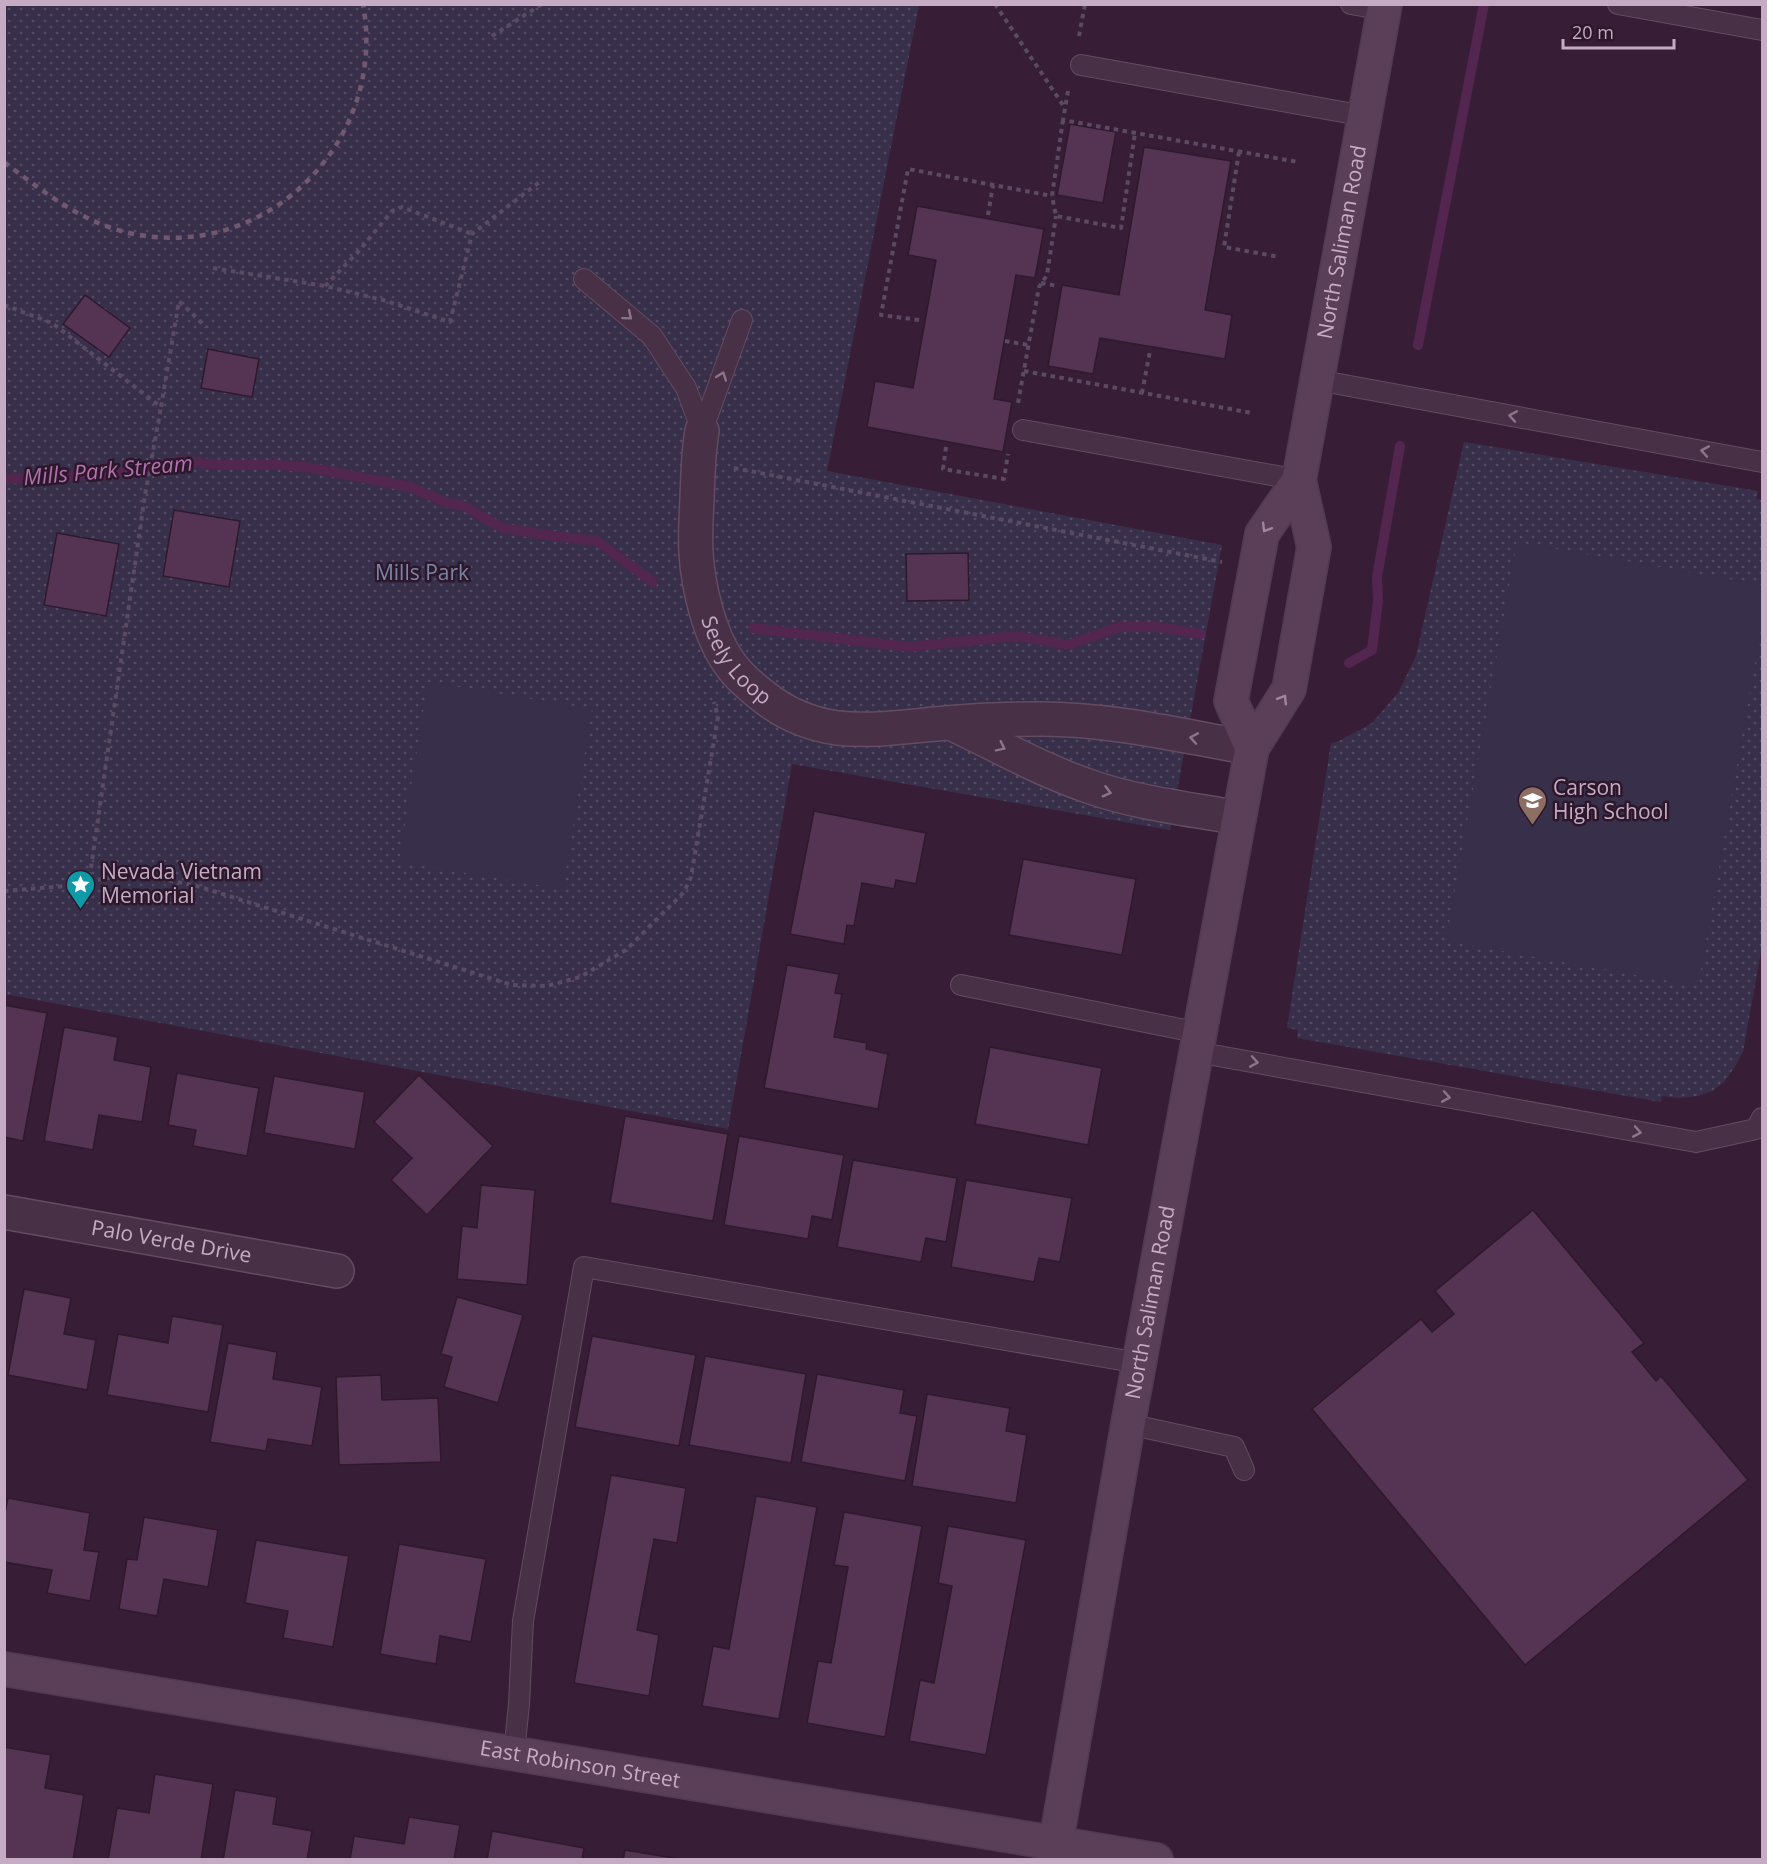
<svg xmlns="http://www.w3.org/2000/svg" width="1767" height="1864" font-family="'Open Sans',sans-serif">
<defs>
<pattern id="park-dots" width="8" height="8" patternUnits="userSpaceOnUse" patternTransform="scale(1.5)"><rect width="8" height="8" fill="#38304b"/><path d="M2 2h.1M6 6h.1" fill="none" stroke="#534b63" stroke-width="1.8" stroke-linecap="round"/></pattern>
</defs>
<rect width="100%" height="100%" fill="#371e36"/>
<g fill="url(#park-dots)">
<path d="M 4,5 L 919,5 L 827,471 L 1222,545 L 1170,830 L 792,764 L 728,1129 L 5,994 Z"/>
<path d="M 1464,442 L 1758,491 L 1756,499 L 1762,500 L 1762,946 L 1743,1052 L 1734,1068 L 1724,1082 L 1712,1091 L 1698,1096 L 1678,1098 L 1662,1096 L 1661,1102 L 1297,1038 L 1298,1030 L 1287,1028 L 1331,743 L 1339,741 L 1372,723 L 1398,693 L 1416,656 Z"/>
</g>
<g fill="#38304b">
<path d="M 1517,542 L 1762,585 L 1762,624 L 1698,986 L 1446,941 Z"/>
<path d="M 428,682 L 592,709 L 563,889 L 399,862 Z"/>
</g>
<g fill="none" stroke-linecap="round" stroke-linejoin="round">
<g stroke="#53264f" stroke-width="10">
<path d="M 1418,345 L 1484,4"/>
<path d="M 4,479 L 126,473 L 180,461 L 221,465 L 280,465 L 312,468 L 411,487 L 444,502 L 464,506 L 502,528 L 553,536 L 597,541 L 653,582"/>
<path d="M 753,628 L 909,647 L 1016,636 L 1068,645 L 1119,627 L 1158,627 L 1201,634"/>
<path d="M 1349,663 L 1372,650 L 1378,601 L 1377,577 L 1400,446"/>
</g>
</g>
<g fill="#543452" stroke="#2e192d" stroke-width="1.5">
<path d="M 1070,124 L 1116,132 L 1103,203 L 1057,195 Z"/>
<path d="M 1144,147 L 1231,161 L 1205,310 L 1232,315 L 1225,359 L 1100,338 L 1093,374 L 1048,366 L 1062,285 L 1119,295 Z"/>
<path d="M 917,206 L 1044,229 L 1035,278 L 1016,275 L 994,399 L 1012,402 L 1003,452 L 867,427 L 875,381 L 913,388 L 936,260 L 908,255 Z"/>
<path d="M 85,295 L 130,328 L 109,357 L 63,324 Z"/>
<path d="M 208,349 L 259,359 L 252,397 L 201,388 Z"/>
<path d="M 174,510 L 240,521 L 229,587 L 163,576 Z"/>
<path d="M 57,533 L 119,544 L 106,616 L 44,605 Z"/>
<path d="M 968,553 L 969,600 L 907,601 L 906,554 Z"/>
<path d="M 814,811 L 926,833 L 916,884 L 896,880 L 894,889 L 862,883 L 854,926 L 847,925 L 844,944 L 790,934 Z"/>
<path d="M 1023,859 L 1136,879 L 1122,955 L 1009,935 Z"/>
<path d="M 787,965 L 839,974 L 835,993 L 842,994 L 834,1037 L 867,1043 L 866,1049 L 888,1054 L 878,1109 L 764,1088 Z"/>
<path d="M 4,1005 L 47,1013 L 23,1141 L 4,1137 Z"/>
<path d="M 64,1027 L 118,1037 L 114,1060 L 151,1067 L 142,1122 L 99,1115 L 93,1150 L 44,1141 Z"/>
<path d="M 990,1047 L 1102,1068 L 1088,1145 L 975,1124 Z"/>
<path d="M 177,1073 L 259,1088 L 247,1156 L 193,1146 L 196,1130 L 168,1125 Z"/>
<path d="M 419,1075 L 493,1146 L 427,1215 L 391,1180 L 412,1158 L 374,1122 Z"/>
<path d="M 274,1076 L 365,1092 L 355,1149 L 264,1133 Z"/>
<path d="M 625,1116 L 728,1134 L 713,1221 L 610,1203 Z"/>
<path d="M 739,1136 L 844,1155 L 832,1220 L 812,1216 L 808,1239 L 724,1225 Z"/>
<path d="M 853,1160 L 957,1178 L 946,1242 L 926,1238 L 921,1262 L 837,1247 Z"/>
<path d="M 966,1180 L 1072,1198 L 1060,1262 L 1039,1258 L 1034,1282 L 951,1267 Z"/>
<path d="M 481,1185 L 535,1190 L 527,1285 L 457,1279 L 462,1226 L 477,1228 Z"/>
<path d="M 1533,1210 L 1644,1343 L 1632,1352 L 1656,1381 L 1661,1376 L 1748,1480 L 1525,1665 L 1312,1409 L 1421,1319 L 1432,1332 L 1454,1314 L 1435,1291 Z"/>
<path d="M 24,1289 L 71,1298 L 64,1334 L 96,1340 L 87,1390 L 8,1375 Z"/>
<path d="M 457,1297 L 523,1315 L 498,1403 L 444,1387 L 452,1357 L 441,1354 Z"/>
<path d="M 172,1316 L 223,1325 L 208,1412 L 107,1395 L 118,1334 L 168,1343 Z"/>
<path d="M 592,1336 L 696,1355 L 679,1446 L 575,1427 Z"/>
<path d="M 228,1343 L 277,1352 L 273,1379 L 322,1387 L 312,1446 L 268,1439 L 266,1451 L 210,1442 Z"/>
<path d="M 705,1356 L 806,1374 L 791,1463 L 689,1445 Z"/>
<path d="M 817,1374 L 904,1390 L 900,1413 L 917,1416 L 905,1481 L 801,1462 Z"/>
<path d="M 381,1375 L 382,1400 L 438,1398 L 441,1462 L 339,1465 L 336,1377 Z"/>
<path d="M 927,1394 L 1010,1408 L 1006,1431 L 1027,1435 L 1016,1503 L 912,1486 Z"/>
<path d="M 611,1475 L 686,1488 L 677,1543 L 654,1539 L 637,1630 L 659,1635 L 649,1696 L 574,1683 Z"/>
<path d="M 756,1496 L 817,1507 L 779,1719 L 702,1706 L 713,1646 L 729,1649 Z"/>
<path d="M 8,1498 L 90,1513 L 84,1550 L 99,1552 L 90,1601 L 47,1593 L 52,1570 L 4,1562 L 4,1518 Z"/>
<path d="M 844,1512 L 922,1526 L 885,1737 L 807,1723 L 818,1661 L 831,1663 L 848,1567 L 834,1565 Z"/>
<path d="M 144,1517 L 218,1530 L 208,1587 L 164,1579 L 157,1616 L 119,1609 L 127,1559 L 137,1560 Z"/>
<path d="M 948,1526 L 1026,1540 L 986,1755 L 909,1741 L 920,1680 L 934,1683 L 952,1586 L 938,1583 Z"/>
<path d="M 256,1540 L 349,1556 L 333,1647 L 283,1638 L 288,1611 L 245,1603 Z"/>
<path d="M 399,1544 L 486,1559 L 471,1642 L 440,1636 L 436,1664 L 380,1654 Z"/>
<path d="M 4,1747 L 51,1755 L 45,1788 L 84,1795 L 73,1860 L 4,1860 Z"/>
<path d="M 155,1774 L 213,1784 L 201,1860 L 108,1860 L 117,1808 L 149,1813 Z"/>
<path d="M 235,1790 L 277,1797 L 273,1824 L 312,1831 L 307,1860 L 223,1860 Z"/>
<path d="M 409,1817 L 460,1825 L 454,1860 L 350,1860 L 354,1836 L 404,1844 Z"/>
<path d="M 492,1831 L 584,1848 L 582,1860 L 487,1860 Z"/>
<path d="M 625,1850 L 680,1859 L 680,1860 L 623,1860 Z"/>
</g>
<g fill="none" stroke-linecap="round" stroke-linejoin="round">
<defs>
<g id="lane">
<path d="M 1351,4 L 1384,10"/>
<path d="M 1618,4 L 1762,30"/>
<path d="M 1081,65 L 1365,116"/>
<path d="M 584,279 L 652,336 L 686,388 L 702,431"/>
<path d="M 1317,380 L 1762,462"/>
<path d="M 1023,430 L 1299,480"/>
<path d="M 702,431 L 742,320"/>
<path d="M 961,985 L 1200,1033"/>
<path d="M 1196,1052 L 1696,1142 L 1756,1129 L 1762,1118"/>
<path d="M 1128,1424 L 1234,1447 L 1244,1470"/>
<path d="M 514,1753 L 519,1704 L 523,1621 L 584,1267 L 1139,1363"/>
</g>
<g id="street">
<path id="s1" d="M 702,431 C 698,453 698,476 697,499 C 696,517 695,535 696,553 C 698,586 709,634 728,661 C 737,675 750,686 763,696 C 785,714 810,724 837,728 C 873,732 910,726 946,723 C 977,720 1009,719 1041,719 C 1112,719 1182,736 1252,748"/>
<path d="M 953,724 C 999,746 1043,771 1091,787 C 1136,803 1191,809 1239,818"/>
<path id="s2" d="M 4,1212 L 337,1271"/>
</g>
<g id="secondary">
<path d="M 1252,748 L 1231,701 L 1262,534 L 1299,480"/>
<path id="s3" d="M 4,1669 L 1156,1860"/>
<path id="s4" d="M 1053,1860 L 1128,1424 L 1252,748 L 1289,689 L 1314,547 L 1299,480 L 1385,4"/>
</g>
</defs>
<use href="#lane" stroke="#634c61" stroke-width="22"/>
<use href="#street" stroke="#634c61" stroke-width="36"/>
<use href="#secondary" stroke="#513b50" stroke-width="36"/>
<g stroke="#5a4a63" stroke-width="4" stroke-dasharray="4.5 4.5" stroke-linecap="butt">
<path d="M 995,4 L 1065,108"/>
<path d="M 492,36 L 542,4"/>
<path d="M 1079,36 L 1085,4"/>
<path d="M 1068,91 L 1063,120 L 1298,162"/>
<path d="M 1063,120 L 1052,196 L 1056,216 L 1121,228 L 1135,133"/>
<path d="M 1239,152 L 1224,247 L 1280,257"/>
<path d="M 988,215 L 993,185"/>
<path d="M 213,268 L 325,286 L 383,300 L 450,322 L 472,234 L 542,180"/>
<path d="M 1041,283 L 1058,286"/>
<path d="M 325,286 L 358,252 L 392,211 L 402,207 L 472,234"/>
<path d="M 4,305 L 52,323 L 161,407 L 179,301 L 206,327"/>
<path d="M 919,320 L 881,315 L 908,169 L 1052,196"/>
<path d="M 1005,341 L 1028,345"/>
<path d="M 1024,371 L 1252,413"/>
<path d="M 1142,393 L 1150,351"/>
<path d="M 1018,403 L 1039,287 L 1047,275 L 1056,216"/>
<path d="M 946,447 L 943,469 L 1004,479 L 1008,454"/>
<path d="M 734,468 L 1222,562"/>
<path d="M 89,881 L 136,874 L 197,886 L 512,985 L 547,986 L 580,977 L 626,950 L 684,892 L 691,877 L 718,717 L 714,702"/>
<path d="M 4,891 L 66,886 L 89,881 L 145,495 L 161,407"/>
</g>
<use href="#lane" stroke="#483146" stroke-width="20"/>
<use href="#street" stroke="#483146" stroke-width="33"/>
<use href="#secondary" stroke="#5b3f58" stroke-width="33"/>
<path stroke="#725770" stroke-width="4.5" stroke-dasharray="6 6" stroke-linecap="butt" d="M 4,162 C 44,192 83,224 134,234 C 269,261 388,139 363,4"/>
</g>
<defs><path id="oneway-chevron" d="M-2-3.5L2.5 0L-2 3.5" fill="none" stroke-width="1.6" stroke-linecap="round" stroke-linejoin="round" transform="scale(1.5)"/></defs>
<g stroke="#8d748b">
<use href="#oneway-chevron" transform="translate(628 316) rotate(40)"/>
<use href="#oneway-chevron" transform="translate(722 376) rotate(-70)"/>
<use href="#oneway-chevron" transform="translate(1513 416) rotate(-170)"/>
<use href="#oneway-chevron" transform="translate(1705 451) rotate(-170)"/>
<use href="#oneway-chevron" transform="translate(1194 738) rotate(-170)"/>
<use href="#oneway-chevron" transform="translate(1001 747) rotate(26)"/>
<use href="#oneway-chevron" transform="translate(1107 792) rotate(15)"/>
<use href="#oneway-chevron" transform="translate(1254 1062) rotate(10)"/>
<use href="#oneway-chevron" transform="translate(1446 1097) rotate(10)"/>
<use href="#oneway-chevron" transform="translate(1637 1132) rotate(10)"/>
</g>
<g stroke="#a0859e">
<use href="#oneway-chevron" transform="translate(1266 528) rotate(121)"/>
<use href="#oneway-chevron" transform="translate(1283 699) rotate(-58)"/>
</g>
<defs>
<symbol id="school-pin" viewBox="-11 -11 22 30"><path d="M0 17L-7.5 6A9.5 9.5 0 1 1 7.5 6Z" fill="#8d6e63" stroke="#2c172b"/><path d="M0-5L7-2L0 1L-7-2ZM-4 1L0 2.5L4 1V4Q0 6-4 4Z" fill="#fff"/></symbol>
<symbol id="sight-pin" viewBox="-11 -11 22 30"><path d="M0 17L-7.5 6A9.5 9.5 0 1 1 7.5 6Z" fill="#0f9aa8" stroke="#2c172b"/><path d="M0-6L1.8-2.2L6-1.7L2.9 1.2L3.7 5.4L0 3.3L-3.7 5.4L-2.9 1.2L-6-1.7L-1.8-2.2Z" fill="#fff"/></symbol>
</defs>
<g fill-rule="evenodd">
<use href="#school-pin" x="1516" y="784" width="33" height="45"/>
<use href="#sight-pin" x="64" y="868" width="33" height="45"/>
</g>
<g text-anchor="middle" stroke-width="5" stroke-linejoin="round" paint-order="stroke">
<g font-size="21" fill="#c5abc3" stroke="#2c172b">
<text dy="7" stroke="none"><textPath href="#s4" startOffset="1654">North Saliman Road</textPath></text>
<text dy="7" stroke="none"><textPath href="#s1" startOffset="240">Seely Loop</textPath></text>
<text dy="7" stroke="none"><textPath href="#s2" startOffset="170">Palo Verde Drive</textPath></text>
<text dy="7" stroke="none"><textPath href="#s4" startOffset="566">North Saliman Road</textPath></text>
<text dy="7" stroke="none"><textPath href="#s3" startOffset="584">East Robinson Street</textPath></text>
</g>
<g font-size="21" fill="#7a86a6" stroke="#2c172b">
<text x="422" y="580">Mills Park</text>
</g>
<g font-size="21" fill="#c5abc3" stroke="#2c172b" text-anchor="start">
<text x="1553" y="795">Carson<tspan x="1553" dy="24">High School</tspan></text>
<text x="101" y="879">Nevada Vietnam<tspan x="101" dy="24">Memorial</tspan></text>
</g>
<g font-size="22" font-style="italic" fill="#b071ac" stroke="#2c172b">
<text transform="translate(108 470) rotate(-5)" y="8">Mills Park Stream</text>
</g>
</g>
<rect width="1767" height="1864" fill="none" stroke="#c5abc3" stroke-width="12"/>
<path d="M1563 39v9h111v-9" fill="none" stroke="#c5abc3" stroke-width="3"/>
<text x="1572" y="39" font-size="18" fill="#c5abc3" stroke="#2c172b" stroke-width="4.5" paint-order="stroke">20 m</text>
</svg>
